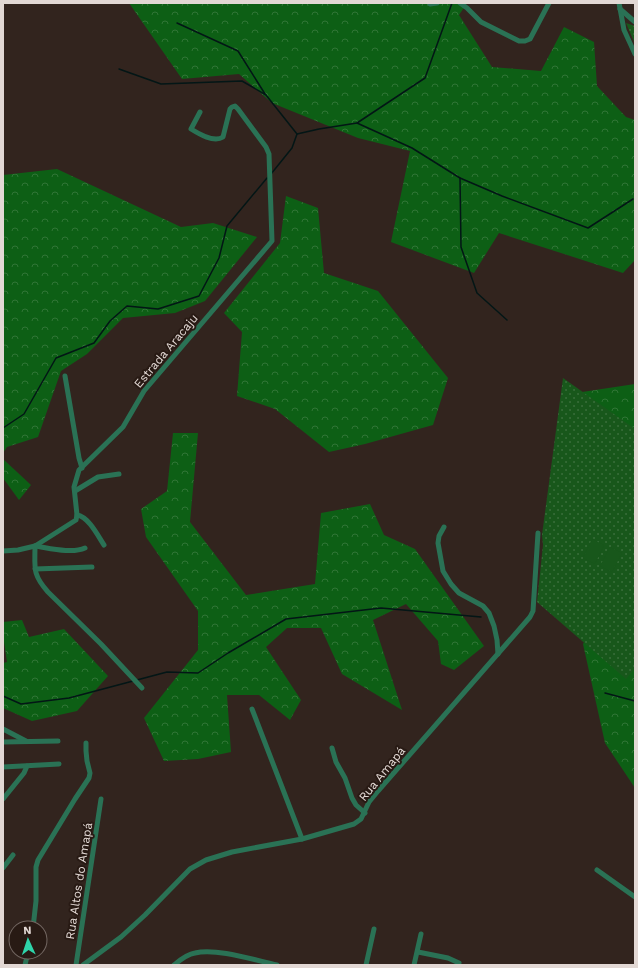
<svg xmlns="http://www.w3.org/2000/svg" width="638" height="968" font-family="'Work Sans',sans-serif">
<defs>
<pattern id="forest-crowns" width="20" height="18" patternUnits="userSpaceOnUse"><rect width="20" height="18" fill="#0d5f15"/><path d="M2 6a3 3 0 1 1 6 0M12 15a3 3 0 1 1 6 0" fill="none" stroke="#307536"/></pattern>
<pattern id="park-dots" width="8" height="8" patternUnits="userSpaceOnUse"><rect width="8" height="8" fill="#18571b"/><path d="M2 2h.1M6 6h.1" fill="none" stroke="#396e3b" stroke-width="1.8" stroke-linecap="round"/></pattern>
</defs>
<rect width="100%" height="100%" fill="#32241e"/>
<g fill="url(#forest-crowns)">
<path d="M 129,3 L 467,3 L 459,15 L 492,67 L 541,71 L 564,27 L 594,42 L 597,86 L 626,117 L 635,120 L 635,260 L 623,273 L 499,233 L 474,273 L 391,242 L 410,151 L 358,138 L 272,103 L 239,74 L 182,79 Z"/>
<path d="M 57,169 L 181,227 L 213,223 L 257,237 L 205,301 L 175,313 L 123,318 L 87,354 L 61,371 L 38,437 L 7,447 L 3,453 L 3,175 Z"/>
<path d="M 286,196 L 318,208 L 324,273 L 378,291 L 448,378 L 433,425 L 365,444 L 329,452 L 275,409 L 237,396 L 242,332 L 224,313 L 280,243 Z"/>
<path d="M 635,384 L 635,555 L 582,392 Z"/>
<path d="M 173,433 L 198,433 L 190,522 L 246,595 L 315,584 L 321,513 L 370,504 L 384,535 L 415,549 L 484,646 L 454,670 L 441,664 L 438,641 L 406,604 L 373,620 L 402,710 L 342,674 L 321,628 L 287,628 L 266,647 L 301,700 L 290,720 L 259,695 L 227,695 L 231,752 L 198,759 L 164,761 L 144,718 L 198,650 L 198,611 L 146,537 L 141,509 L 167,491 Z"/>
<path d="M 3,459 L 31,485 L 19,500 L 3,478 Z"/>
<path d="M 635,597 L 635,788 L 605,743 L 583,644 L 606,607 Z"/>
<path d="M 22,620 L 29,637 L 64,629 L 108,676 L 77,711 L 32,721 L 3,708 L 3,663 L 7,662 L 3,635 L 3,622 Z"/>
</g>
<g fill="url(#park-dots)">
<path d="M 626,23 L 635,26 L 635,44 Z"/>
<path d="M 563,378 L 635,429 L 635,668 L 626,679 L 537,602 L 543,545 L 542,535 Z"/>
</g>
<g fill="#18571b">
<path d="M 592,539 L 604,545 L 595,564 L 583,558 Z"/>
<path d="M 610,547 L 622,553 L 612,572 L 600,566 Z"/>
</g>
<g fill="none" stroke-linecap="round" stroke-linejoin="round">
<g stroke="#031616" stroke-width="1.5">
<path d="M 177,23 L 238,51 L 265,94"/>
<path d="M 119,69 L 161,84 L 242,81 L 266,95 L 297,134"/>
<path d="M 357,123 L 412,148 L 460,178 L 502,196 L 588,228 L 633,199"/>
<path d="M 271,174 L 292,148 L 297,134 L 319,129 L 357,123 L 425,78 L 452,3"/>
<path d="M 460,178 L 461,247 L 477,293 L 507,320"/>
<path d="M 3,428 L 24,414 L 56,358 L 94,343 L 110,321 L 127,306 L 158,309 L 199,296 L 219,258 L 227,226 L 267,178"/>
<path d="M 605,693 L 635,701"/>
<path d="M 3,696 L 21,704 L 69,698 L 167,672 L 198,673 L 228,653 L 286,619 L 381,608 L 481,617"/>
</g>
<g stroke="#2a7255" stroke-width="5">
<path d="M 460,3 L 467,8 L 481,22 L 519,41 L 525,41 L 530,39 L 549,3"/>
<path d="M 619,3 L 624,30 L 635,54"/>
<path d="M 430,4 L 437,3"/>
<path d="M 620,9 L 635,22"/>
<path d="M 65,376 L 79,458 L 82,468"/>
<path d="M 75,491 L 98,477 L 119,474"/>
<path d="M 77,515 C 89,517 98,536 104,545"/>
<path d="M 444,527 L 439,536 L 438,543 L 443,571 L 451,584 L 459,593 L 483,606 L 489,613 L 494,626 L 497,640 L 498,654"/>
<path d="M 35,546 C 35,568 32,574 48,592 L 101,644 L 142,688"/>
<path d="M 35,546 C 49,548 72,554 85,548"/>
<path d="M 3,551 L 18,550 L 35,546 L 76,520 L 77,515 L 74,487 L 79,470 L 123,427 L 144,391 L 272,241 L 269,154 L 266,147 L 238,109 L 235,106 L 232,107 L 230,109 L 223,137 C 214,143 199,134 191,129 L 200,112"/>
<path d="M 35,569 L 92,567"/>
<path d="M 252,709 L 302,839"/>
<path d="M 3,729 L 26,741"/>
<path d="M 3,742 L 58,741"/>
<path d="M 332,748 L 336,762 L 345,778 L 352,798 L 356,805 L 365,813"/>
<path d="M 3,767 L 59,764"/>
<path d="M 3,799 L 24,773 L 27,766"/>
<path d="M 3,868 L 13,855"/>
<path d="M 597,870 L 635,897"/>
<path d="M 33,928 L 36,901 L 36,867 L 38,860 L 75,799 L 89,778 L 90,773 L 87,761 L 86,751 L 86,743"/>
<path d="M 418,952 L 448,958 L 459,963"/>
<path d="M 25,965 L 28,952"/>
<path d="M 76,965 L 101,799"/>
<path d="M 83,965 L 121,937 L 145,915 L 190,869 L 206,860 L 232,852 L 302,839 L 354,824 L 361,819 L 369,802 L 378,791 L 530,617 L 533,611 L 538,533"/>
<path d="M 174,965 C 180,960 187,954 195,953 C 217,948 254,960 277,965"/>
<path d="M 366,965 L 374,929"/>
<path d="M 414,965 L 421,934"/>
</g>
</g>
<g text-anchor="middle" stroke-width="4" stroke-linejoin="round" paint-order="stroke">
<g font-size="12" fill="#e2d8d4" stroke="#281a14">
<text transform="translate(166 351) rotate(-50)" y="4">Estrada Aracaju</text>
<text transform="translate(382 774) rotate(-51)" y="4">Rua Amapá</text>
<text transform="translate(79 881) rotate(-81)" y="4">Rua Altos do Amapá</text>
</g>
</g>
<rect width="638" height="968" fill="none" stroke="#e2d8d4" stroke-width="8"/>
<g transform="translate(28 940) rotate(357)"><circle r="19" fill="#281a14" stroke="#726661"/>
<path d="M0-3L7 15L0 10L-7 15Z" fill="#2fd4aa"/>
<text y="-6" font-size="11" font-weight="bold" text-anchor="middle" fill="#e2d8d4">N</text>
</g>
</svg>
